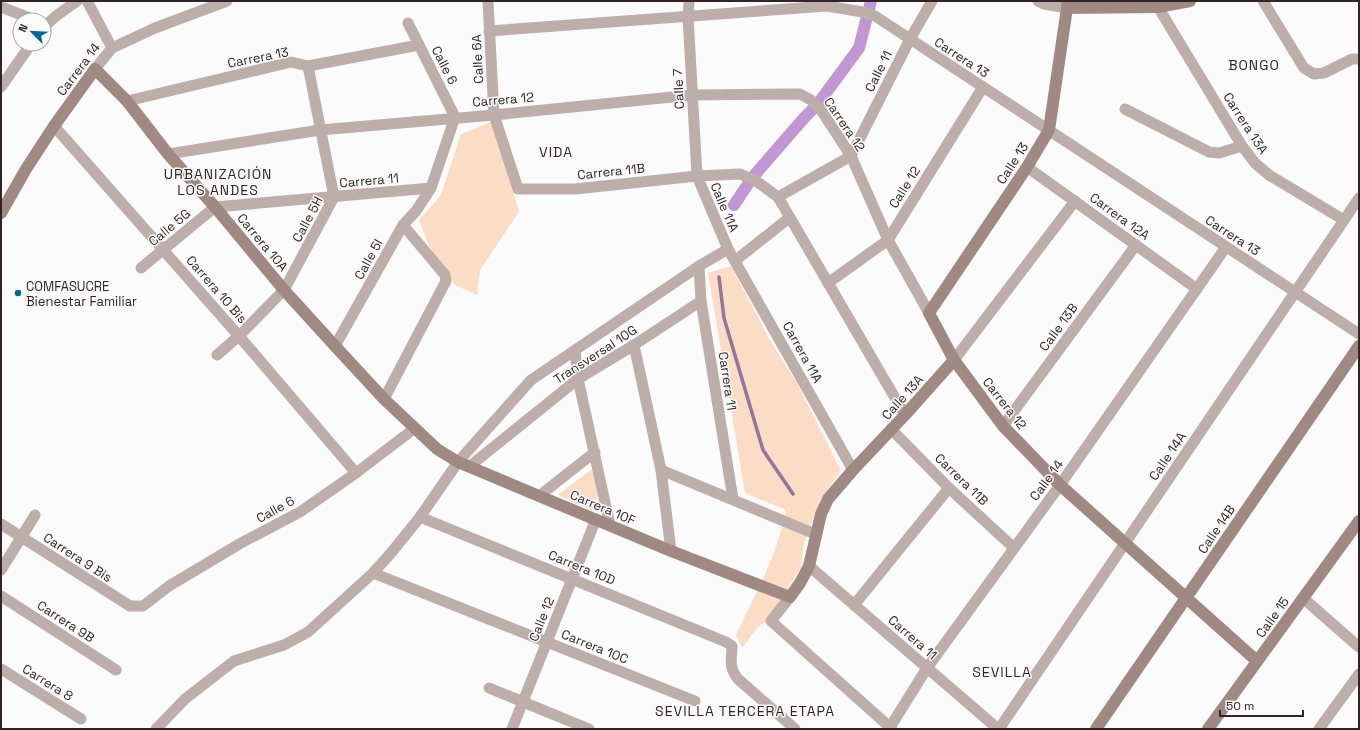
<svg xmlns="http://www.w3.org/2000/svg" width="1360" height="730" font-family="'Space Grotesk',sans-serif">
<rect width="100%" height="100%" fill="#fbfbfb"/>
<g fill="#fbddc6">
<path d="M 493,121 L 519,212 L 480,270 L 477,295 L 455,285 L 429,246 L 419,220 L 441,195 L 461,134 Z"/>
<path d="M 731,266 L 771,342 L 798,385 L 841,471 L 819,501 L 804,544 L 801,567 L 768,620 L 757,628 L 742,648 L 736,635 C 755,595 778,554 786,510 L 745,493 L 708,273 Z"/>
<path d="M 592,469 L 598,494 L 592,511 L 558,495 Z"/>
</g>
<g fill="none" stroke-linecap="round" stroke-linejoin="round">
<path stroke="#95749e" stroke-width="3.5" d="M 719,277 L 724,318 L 763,450 L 793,494"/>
<path stroke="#c097d2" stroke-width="12" d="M 734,205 L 752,178 L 804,118 L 817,105 L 859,48 L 871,1"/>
<g stroke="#beaeaa" stroke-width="11">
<path d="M 87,1 L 112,48"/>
<path d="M 488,1 L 494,115 L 518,189 L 575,189 L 697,176 L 740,174 L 756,181 L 778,197 L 905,415"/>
<path d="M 689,1 L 688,16 L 697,176 L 728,249 L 853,470"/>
<path d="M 1038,1 L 1044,4 L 1067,8"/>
<path d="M 1263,1 L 1304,68 L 1314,74 L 1324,73 L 1352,59 L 1359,59"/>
<path d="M 1,7 L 27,17 L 31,20"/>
<path d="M 1158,7 L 1242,146 L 1255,163 L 1269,175 L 1344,220"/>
<path d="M 44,27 L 56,16 L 77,1"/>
<path d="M 489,31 L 827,6 L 863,12 L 875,16 L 1359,334"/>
<path d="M 95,69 L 112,48 L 155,28 L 227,1"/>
<path d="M 1,87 L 31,44"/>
<path d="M 127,101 L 291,62 L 308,66 L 419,45"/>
<path d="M 1125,109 L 1209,152 L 1219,153 L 1242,146"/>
<path d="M 54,126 L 239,336 L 356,473"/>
<path d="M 168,154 L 320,130 L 494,115 L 692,95 L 800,94 L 811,100 L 821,110 L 851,156 L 888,240 L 929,313"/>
<path d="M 1027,167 L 1197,289"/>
<path d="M 778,197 L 851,156 L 910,39 L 932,1"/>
<path d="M 736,260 L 789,218"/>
<path d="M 699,266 L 701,301 L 733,499"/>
<path d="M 141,268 L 215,207 L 431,188"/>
<path d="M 828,283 L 888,240 L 983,87"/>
<path d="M 634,345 L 661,470 L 671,551"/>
<path d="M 335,346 L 403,225 L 416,211 L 431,188 L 455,117 L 408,23"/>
<path d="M 575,351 L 578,379 L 610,525"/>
<path d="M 217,355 L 239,336 L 284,290 L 334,197 L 308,66"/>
<path d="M 954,360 L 1075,201"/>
<path d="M 384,399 L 446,281 L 445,275 L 403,225"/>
<path d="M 1003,426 L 1136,245"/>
<path d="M 891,429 L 949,488 L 1014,548"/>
<path d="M 470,466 L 578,379 L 634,345 L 701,301"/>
<path d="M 661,470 L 815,534"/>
<path d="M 539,496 L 595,452"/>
<path d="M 420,517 L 726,642 L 732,646 C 732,660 728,666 738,679 L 795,729"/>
<path d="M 1,524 L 130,606 L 143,606 L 169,586 L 241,543 L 300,512 L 356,473 L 415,428"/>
<path d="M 809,566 L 998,729"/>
<path d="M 1,570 L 35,515"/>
<path d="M 373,573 L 695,701"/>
<path d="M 1,596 L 116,670"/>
<path d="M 790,597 L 771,621 L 892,729"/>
<path d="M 1303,598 L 1359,647"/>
<path d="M 854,605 L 949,488"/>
<path d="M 1,669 L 81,719"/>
<path d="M 489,688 L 589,729"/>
<path d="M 156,729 L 185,699 L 234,661 L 284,645 L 308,632 L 373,573 L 391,553 L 420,517 L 458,462 L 531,380 L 699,266 L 728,249"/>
<path d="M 512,729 L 596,519"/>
<path d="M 889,729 L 927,668 L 1060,485 L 1226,247"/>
<path d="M 999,729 L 1359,198"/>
<path d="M 1319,729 L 1359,674"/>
</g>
<g stroke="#a08983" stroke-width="12">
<path d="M 1068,1 L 1049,130 L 1027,167 L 929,313 L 954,360 L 1003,426 L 1060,485 L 1257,661"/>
<path d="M 1067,8 L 1158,7 L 1190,1"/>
<path d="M 1,213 L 26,169 L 54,126 L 95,69 L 127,101 L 168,154 L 215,207 L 284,290 L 335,346 L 384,399 L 437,449 L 458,462 L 539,496 L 671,551 L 790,597 L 800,583 L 809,566 L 821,514 L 828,499 L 853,470 L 905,415 L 954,360"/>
<path d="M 1096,729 L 1359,346"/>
<path d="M 1208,729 L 1359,521"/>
</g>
</g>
<circle fill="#006795" stroke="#fbfbfb" stroke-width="1.5" cx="18" cy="293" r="4"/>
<g text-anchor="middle" stroke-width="3" stroke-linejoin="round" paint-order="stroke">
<g font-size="13" fill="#322426" stroke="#fbfbfb">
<text transform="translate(258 57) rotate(-11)" y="5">Carrera 13</text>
<text transform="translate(962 57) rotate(33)" y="5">Carrera 13</text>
<text transform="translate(477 59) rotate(-93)" y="5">Calle 6A</text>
<text transform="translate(445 65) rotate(63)" y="5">Calle 6</text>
<text transform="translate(78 69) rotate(-53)" y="5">Carrera 14</text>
<text transform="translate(878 71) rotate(-63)" y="5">Calle 11</text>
<text transform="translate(678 89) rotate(-93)" y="5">Calle 7</text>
<text transform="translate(503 99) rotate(-5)" y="5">Carrera 12</text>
<text transform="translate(1246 123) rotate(57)" y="5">Carrera 13A</text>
<text transform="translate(845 124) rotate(56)" y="5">Carrera 12</text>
<text transform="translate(1012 163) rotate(-57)" y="5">Calle 13</text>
<text transform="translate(611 171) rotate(-6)" y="5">Carrera 11B</text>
<text transform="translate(369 180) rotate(-5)" y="5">Carrera 11</text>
<text transform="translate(904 187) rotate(-58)" y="5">Calle 12</text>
<text transform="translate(725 207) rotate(67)" y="5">Calle 11A</text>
<text transform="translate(1120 216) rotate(36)" y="5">Carrera 12A</text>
<text transform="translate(307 219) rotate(-62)" y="5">Calle 5H</text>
<text transform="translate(169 227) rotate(-40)" y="5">Calle 5G</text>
<text transform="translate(1233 235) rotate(33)" y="5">Carrera 13</text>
<text transform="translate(263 242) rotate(50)" y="5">Carrera 10A</text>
<text transform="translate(368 259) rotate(-61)" y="5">Calle 5I</text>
<text transform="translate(217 289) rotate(49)" y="5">Carrera 10 Bis</text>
<text transform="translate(1058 327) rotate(-54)" y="5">Calle 13B</text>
<text transform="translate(803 352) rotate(61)" y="5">Carrera 11A</text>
<text transform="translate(595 354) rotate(-33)" y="5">Transversal 10G</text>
<text transform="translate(728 381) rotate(81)" y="5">Carrera 11</text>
<text transform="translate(902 397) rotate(-48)" y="5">Calle 13A</text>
<text transform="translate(1005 403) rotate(52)" y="5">Carrera 12</text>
<text transform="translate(1167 456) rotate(-56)" y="5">Calle 14A</text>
<text transform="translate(962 479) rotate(44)" y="5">Carrera 11B</text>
<text transform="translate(1046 480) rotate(-54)" y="5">Calle 14</text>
<text transform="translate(603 507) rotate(23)" y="5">Carrera 10F</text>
<text transform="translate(275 509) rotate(-29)" y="5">Calle 6</text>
<text transform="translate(1216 529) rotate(-56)" y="5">Calle 14B</text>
<text transform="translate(78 557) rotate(33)" y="5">Carrera 9 Bis</text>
<text transform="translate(582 567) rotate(22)" y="5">Carrera 10D</text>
<text transform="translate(1272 617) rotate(-54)" y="5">Calle 15</text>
<text transform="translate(541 619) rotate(-68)" y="5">Calle 12</text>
<text transform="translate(66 621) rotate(33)" y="5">Carrera 9B</text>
<text transform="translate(913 637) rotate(41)" y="5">Carrera 11</text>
<text transform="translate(595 646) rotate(22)" y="5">Carrera 10C</text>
<text transform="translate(48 682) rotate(32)" y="5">Carrera 8</text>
</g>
<g font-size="13" fill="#322426" stroke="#fbfbfb" text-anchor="start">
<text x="26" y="291">COMFASUCRE<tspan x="26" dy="15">Bienestar Familiar</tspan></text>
</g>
<g font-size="14" letter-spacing="1" fill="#322426" stroke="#fbfbfb">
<text x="1254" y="70">BONGO</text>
<text x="556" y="157">VIDA</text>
<text x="218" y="179">URBANIZACIÓN<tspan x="218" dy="16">LOS ANDES</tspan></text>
<text x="1002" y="677">SEVILLA</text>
<text x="745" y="716">SEVILLA TERCERA ETAPA</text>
</g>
</g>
<rect width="1360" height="730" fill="none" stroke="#322426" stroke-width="4"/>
<g transform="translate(32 32) rotate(294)"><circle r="19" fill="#fbfbfb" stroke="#aba5a6"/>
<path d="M0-3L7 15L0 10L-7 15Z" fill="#006795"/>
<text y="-6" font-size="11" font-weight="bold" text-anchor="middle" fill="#322426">N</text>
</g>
<path d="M1220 710v6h83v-6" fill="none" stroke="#322426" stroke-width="2"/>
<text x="1226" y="710" font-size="12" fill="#322426" stroke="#fbfbfb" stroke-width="3" paint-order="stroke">50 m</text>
</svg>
